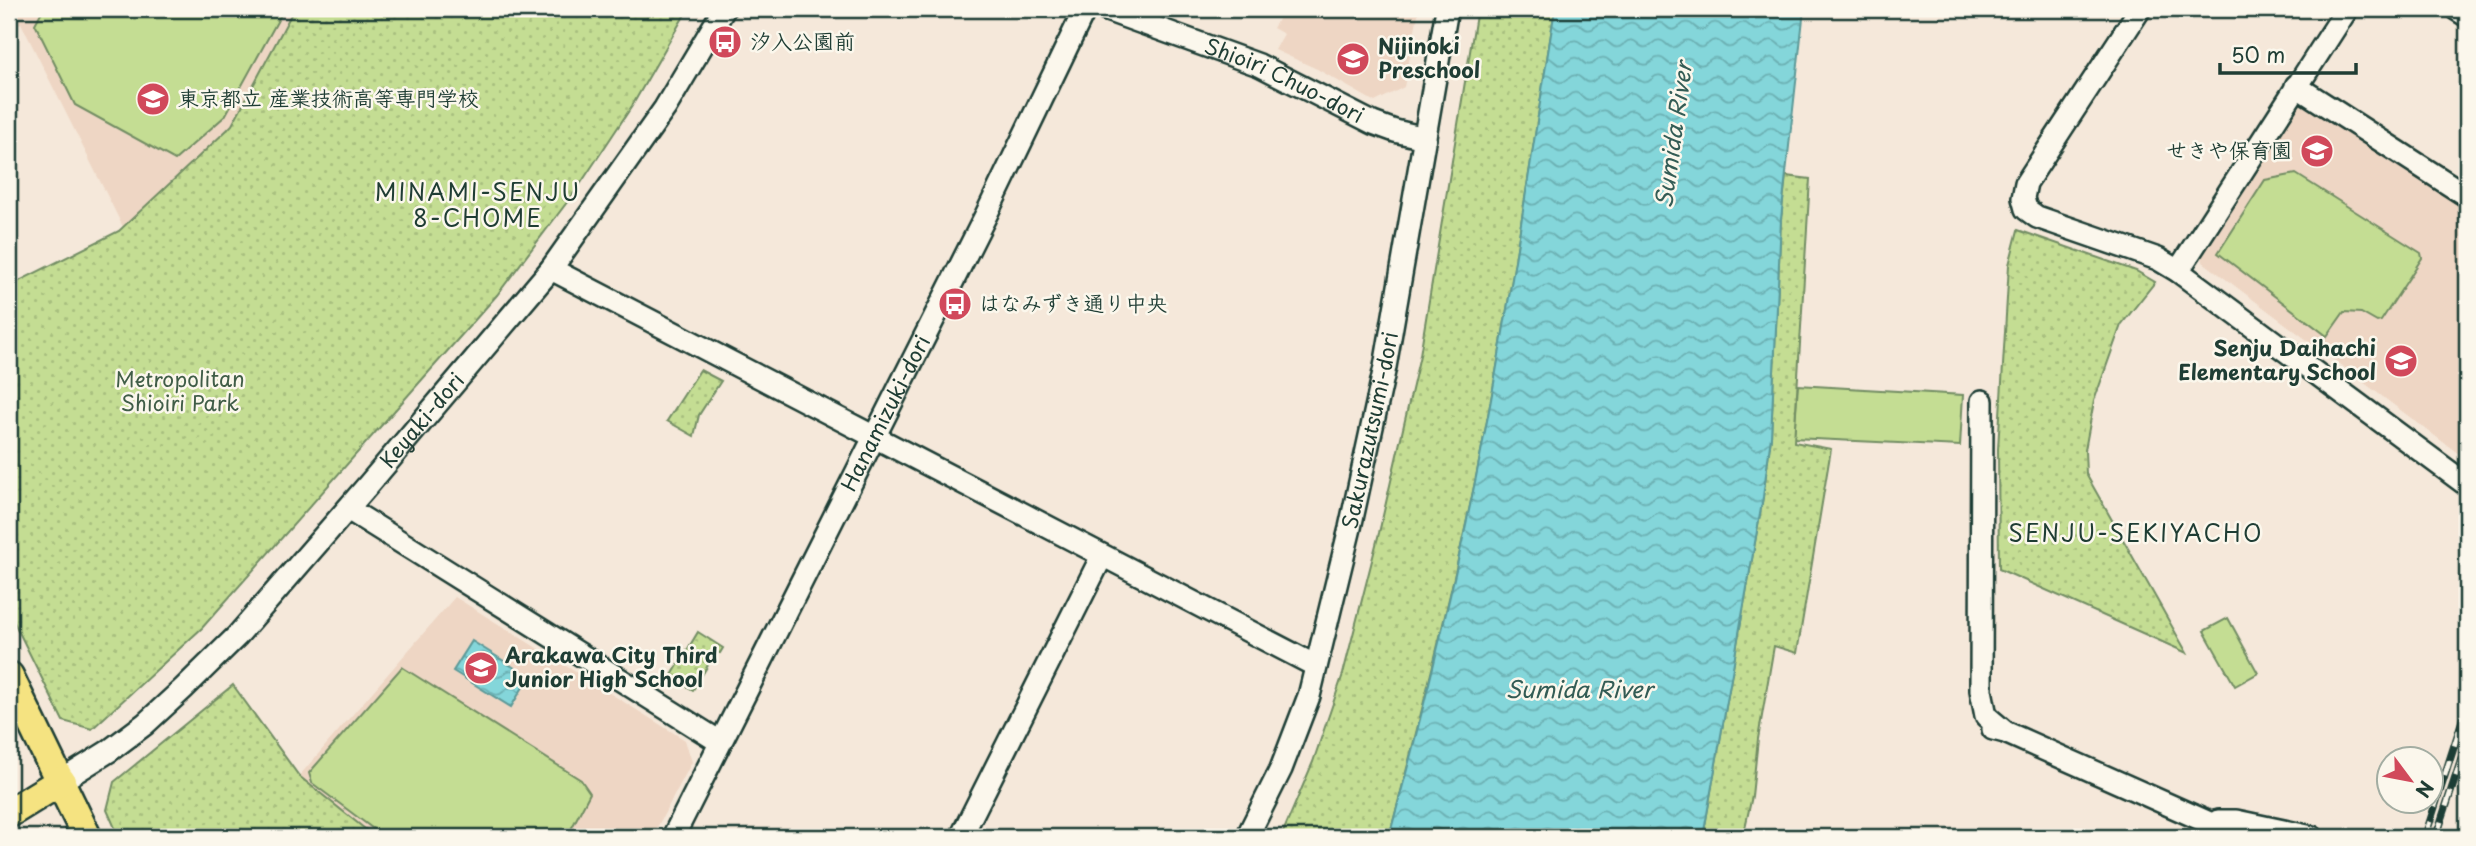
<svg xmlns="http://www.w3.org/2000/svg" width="2476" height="846" font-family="'Playpen Sans','Klee One',sans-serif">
<defs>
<pattern id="park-dots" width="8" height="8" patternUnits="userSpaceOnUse" patternTransform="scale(1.75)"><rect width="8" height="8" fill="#c4dd93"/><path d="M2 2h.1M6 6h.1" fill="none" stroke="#a8bf7f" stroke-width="1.8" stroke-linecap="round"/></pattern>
<pattern id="water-waves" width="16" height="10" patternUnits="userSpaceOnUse" patternTransform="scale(1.75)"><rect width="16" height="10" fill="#84d6da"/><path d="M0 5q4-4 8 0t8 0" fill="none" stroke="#6bafb2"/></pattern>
</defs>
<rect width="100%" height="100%" fill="#f5e8da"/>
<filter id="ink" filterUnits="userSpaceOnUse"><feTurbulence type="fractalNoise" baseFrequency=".0143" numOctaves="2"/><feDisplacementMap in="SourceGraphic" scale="14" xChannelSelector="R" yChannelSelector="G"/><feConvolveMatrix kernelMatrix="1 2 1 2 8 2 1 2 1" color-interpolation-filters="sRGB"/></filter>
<g filter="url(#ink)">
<g fill="#eed6c4">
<path d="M 9,9 L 294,9 L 232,125 L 123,227 L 21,23 L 9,29 Z"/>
<path d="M 1284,9 L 1419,9 L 1404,87 L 1375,102 L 1317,69 L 1275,50 L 1284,34 L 1273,28 Z"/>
<path d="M 2305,103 L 2467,208 L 2467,460 L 2203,262 L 2202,256 L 2299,105 Z"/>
<path d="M 455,597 L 685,740 L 692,762 L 652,837 L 375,837 L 299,776 Z"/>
</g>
<g fill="#c4dd93" stroke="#728d64" stroke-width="2">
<path d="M 43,9 L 284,9 L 225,116 L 175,160 L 75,105 L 35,24 Z"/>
<path d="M 2296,174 L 2421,253 L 2422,258 L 2381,321 L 2377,322 L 2361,313 L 2344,312 L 2327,336 L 2218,253 L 2265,180 Z"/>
<path d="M 1798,385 L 1963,395 L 1960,446 L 1794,438 Z"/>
<path d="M 2228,618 L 2258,673 L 2235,686 L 2204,631 Z"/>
<path d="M 402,667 L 581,780 L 590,793 L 567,837 L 384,837 L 312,783 L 309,773 Z"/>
</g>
<g fill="url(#park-dots)" stroke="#728d64" stroke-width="2">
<path d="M 294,9 L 688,9 L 632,106 L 577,189 L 497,295 L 202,628 L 92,729 L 63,721 L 9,612 L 9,286 L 119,231 L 227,130 L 232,125 Z"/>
<path d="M 1477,9 L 1555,9 C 1530,163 1508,319 1477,472 C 1452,595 1421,716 1389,837 L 1281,837 L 1313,762 L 1343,674 L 1379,533 L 1420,355 Z"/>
<path d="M 1786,176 L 1810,179 L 1794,442 L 1831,449 L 1797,653 L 1774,646 L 1758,739 L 1752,796 L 1743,837 L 1703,837 L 1763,497 L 1771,437 L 1781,219 Z"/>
<path d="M 2018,230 L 2136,271 L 2155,282 L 2121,325 L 2094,401 L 2085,450 L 2086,474 L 2187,653 L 1999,569 L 1998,449 L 2009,265 Z"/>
<path d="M 700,370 L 721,381 L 699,415 L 694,436 L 667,421 Z"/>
<path d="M 698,632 L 723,648 L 720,653 L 716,652 L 693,690 L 671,677 Z"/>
<path d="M 233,685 L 299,776 L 375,837 L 119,837 L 107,810 L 114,782 Z"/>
</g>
<g fill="url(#water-waves)" stroke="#5c9998" stroke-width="2">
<path d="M 1555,9 L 1804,9 L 1781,219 L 1771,437 L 1763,497 L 1703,837 L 1389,837 C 1422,716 1452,595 1477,472 C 1508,319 1530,163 1555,9 Z"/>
<path d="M 472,641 L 529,677 L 511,707 L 453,671 Z"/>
</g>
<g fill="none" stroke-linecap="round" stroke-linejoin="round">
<defs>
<g id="minor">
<path id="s1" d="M 1104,9 L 1259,65 L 1373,123 L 1395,131 L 1425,138"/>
<path d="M 2140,9 L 2026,183 L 2023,198 L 2026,209 L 2037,217 L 2158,259 L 2178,271 L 2467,485"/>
<path d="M 2456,9 L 2467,16"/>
<path d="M 2296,86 L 2467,196"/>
<path d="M 551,269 L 1316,666"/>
<path d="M 2178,271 L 2347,9"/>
<path d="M 1982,401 L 1981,690 L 1986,716 L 2005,732"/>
<path d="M 348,509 L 720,742"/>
<path d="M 1993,729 L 2005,732 L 2241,837"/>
<path id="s2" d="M 61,781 L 109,751 L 145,724 L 183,689 L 237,636 L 369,484 L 551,269 L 665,108 L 724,9"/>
<path d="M 2218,821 L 2236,821 L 2312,837"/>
<path id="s3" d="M 673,837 L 987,213 L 1085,9"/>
<path d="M 961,837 L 1102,556"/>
<path id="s4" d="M 1247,837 L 1281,769 L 1309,696 L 1350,528 L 1385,367 L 1447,9"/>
</g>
<g id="major">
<path d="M 9,676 L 87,837"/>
<path d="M 9,813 L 61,781"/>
</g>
</defs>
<use href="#minor" stroke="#1f3d34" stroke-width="26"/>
<use href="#major" stroke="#1f3d34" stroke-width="33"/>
<use href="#minor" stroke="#fbf7ec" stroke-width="21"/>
<use href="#major" stroke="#f5e381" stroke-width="28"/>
<defs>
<g id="rail">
<path d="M 2425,837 L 2467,706"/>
<path d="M 2436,837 L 2467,742"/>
</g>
</defs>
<use href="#rail" stroke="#1f3d34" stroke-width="8"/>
<use href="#rail" stroke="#fbf7ec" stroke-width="5" stroke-dasharray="16" stroke-linecap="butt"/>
</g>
</g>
<defs>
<symbol id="bus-disc" viewBox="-11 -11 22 22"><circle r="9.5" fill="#d1495b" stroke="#fbf7ec"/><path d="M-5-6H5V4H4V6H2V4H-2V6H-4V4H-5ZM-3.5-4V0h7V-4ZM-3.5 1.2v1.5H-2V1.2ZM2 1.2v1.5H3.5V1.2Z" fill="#fff"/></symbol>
<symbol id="school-disc" viewBox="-11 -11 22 22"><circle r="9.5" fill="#d1495b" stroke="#fbf7ec"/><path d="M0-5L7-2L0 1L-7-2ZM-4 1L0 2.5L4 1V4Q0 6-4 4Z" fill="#fff"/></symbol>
<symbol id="university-disc" viewBox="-11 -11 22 22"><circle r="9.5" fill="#d1495b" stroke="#fbf7ec"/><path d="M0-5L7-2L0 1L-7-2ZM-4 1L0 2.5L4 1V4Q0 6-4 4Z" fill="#fff"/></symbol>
</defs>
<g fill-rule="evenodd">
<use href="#bus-disc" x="706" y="23" width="38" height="38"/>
<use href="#school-disc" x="1334" y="40" width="38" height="38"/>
<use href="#university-disc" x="134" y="80" width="38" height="38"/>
<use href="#school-disc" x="2298" y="132" width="38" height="38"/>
<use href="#bus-disc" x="936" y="285" width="38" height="38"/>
<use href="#school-disc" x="2382" y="342" width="38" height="38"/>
<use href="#school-disc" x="462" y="649" width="38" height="38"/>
</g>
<g text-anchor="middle" stroke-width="5" stroke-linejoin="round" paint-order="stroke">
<g font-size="21" font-weight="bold" fill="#1f3d34" stroke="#fbf7ec" text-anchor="start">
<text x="750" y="49">汐入公園前</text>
<text x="1378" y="54">Nijinoki<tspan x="1378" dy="24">Preschool</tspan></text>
<text x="178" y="106">東京都立 産業技術高等専門学校</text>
<text x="2292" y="158" text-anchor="end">せきや保育園</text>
<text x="979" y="311">はなみずき通り中央</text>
<text x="2376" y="356" text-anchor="end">Senju Daihachi<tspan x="2376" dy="24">Elementary School</tspan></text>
<text x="505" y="663">Arakawa City Third<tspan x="505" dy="24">Junior High School</tspan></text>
</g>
<g font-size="21" fill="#1f3d34" stroke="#fbf7ec">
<text dy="7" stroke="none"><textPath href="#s1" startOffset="194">Shioiri Chuo-dori</textPath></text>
<text dy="7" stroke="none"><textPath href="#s3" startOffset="474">Hanamizuki-dori</textPath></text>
<text dy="7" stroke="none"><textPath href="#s2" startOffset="513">Keyaki-dori</textPath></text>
<text dy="7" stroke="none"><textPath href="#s4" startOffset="427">Sakurazutsumi-dori</textPath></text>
</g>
<g font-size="21" fill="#405d47" stroke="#fbf7ec">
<text x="180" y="387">Metropolitan<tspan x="180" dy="24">Shioiri Park</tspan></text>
</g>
<g font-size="23" font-style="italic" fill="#335c55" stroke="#fbf7ec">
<text transform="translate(1674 135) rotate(-82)" y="8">Sumida River</text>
<text x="1579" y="698">Sumida River</text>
</g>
<g font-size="23" letter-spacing="2" fill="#1f3d34" stroke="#fbf7ec">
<text x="478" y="201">MINAMI-SENJU<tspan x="478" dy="26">8-CHOME</tspan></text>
<text x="2136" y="542">SENJU-SEKIYACHO</text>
</g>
</g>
<rect width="2476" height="846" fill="none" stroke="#fbf7ec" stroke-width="35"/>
<rect x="18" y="18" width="2441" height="811" fill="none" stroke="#1f3d34" stroke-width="2.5" filter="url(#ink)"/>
<g transform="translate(2410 780) rotate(122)"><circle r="33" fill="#fbf7ec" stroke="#a3ada2" stroke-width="2"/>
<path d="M0-5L12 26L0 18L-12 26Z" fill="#d1495b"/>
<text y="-10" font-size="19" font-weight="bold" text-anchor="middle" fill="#1f3d34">N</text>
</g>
<path d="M2220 63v10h136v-10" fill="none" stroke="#1f3d34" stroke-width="3.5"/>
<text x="2231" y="63" font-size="21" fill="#1f3d34" stroke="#fbf7ec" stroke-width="5" paint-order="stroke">50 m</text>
</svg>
